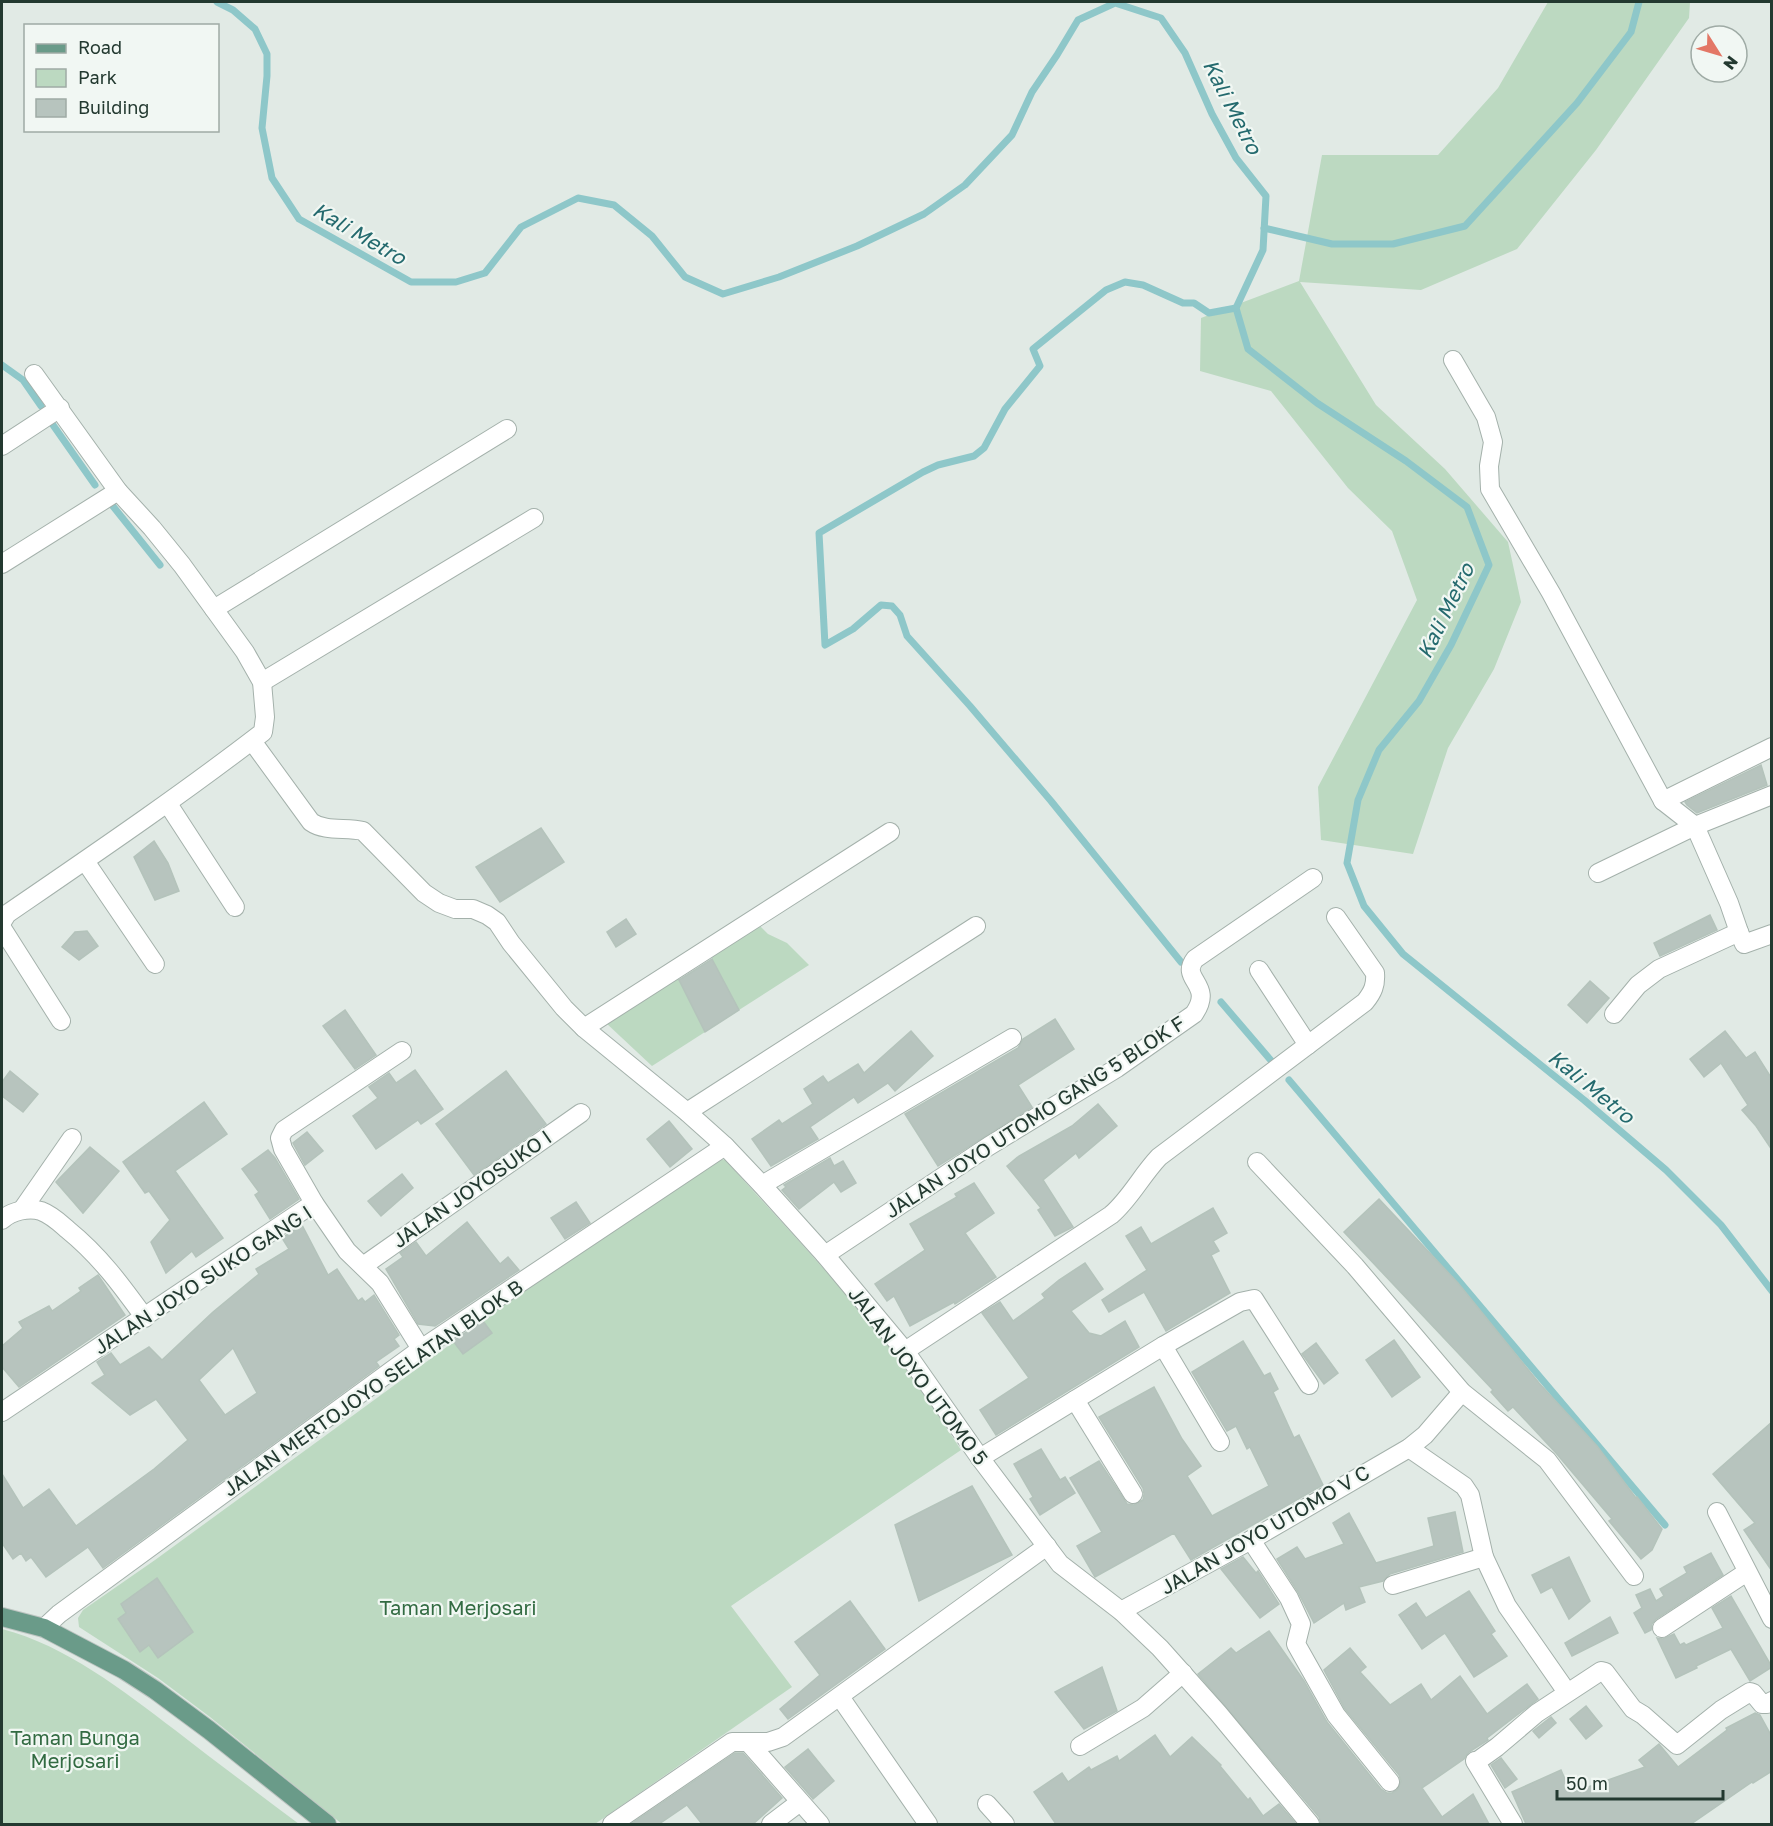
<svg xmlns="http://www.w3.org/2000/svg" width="1773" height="1826" font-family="'Golos Text',sans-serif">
<rect width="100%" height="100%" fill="#e1eae5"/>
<g fill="#bcd9c1">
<path d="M 1548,2 L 1690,2 L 1689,18 L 1596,150 L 1517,249 L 1421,290 L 1300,282 L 1376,405 L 1445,469 L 1508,542 L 1521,602 L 1494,669 L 1448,748 L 1413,854 L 1321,840 L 1318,787 L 1417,600 L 1392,531 L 1348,488 L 1271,391 L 1200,371 L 1201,318 L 1299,281 L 1322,155 L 1438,155 L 1498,88 Z"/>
<path d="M 758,924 L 768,934 L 787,943 L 809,965 L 739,1010 L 710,955 Z"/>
<path d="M 677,974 L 705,1032 L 652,1066 L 605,1022 Z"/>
<path d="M 719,1159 L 725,1160 L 736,1172 C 785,1226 836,1280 881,1337 C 910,1374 936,1411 961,1450 L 731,1606 L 792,1687 L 595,1824 L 342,1824 L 210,1717 L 158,1678 L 79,1627 L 78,1618 L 83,1610 L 155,1560 L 522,1292 Z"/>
<path d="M 2,1629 C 67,1646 122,1690 175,1730 C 216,1762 258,1793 299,1824 L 2,1824 Z"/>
</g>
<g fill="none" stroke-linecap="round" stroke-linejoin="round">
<g stroke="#8ec7c9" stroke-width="7">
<path d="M 217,2 L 233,10 L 255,29 L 267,54 L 267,76 L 262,128 L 272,178 L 299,219 L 411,282 L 456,282 L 485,273 L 521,227 L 578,198 L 614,205 L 652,236 L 685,277 L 723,294 L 779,277 L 857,246 L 924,214 L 965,185 L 1012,135 L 1032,92 L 1057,55 L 1078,20 L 1115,3 L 1161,18 L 1185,53 L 1212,114 L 1236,158 L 1266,196 L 1263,250 L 1236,308 L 1248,349 L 1317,403 L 1406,461 L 1467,507 L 1489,565 L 1451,645 L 1419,701 L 1379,750 L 1358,800 L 1347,863 L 1364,906 L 1403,954 L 1584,1100 L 1666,1170 L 1721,1225 L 1772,1291"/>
<path d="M 1264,228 L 1332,244 L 1393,244 L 1465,226 L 1577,103 L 1631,32 L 1639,2"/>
<path d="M 2,365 L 23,380 L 41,406"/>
<path d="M 53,425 L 95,485"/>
<path d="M 112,505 L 160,565"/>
<path d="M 1181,962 L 1051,801 L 970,706 L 907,636 L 900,615 L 892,606 L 881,605 L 853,629 L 825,645 L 819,533 L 923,472 L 938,465 L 974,456 L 984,448 L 1005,409 L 1040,366 L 1033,349 L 1106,290 L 1125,282 L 1143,285 L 1183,303 L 1194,303 L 1209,313 L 1236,308"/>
<path d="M 1221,1002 L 1274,1064"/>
<path d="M 1289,1080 L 1665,1525"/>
</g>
</g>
<g fill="#b7c4be" stroke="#b4c3bb" stroke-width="1.5" fill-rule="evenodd">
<path d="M 1761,765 L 1767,785 L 1697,813 L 1687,805 L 1685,802 Z"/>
<path d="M 541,828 L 564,862 L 500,902 L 476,867 Z"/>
<path d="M 154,841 L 168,863 L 179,891 L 155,900 L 134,857 Z"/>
<path d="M 1710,915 L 1717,930 L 1660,956 L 1654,943 Z"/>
<path d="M 626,919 L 636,934 L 616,947 L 607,932 Z"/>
<path d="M 87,931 L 98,946 L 79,960 L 62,947 L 75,932 Z"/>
<path d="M 712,959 L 739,1010 L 705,1032 L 679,980 Z"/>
<path d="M 1590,981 L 1609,998 L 1587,1023 L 1568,1005 Z"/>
<path d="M 345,1010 L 376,1055 L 355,1069 L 323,1026 Z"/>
<path d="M 1055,1019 L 1074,1049 L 1018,1085 L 1032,1107 L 938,1166 L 905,1114 L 1018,1048 L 1023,1039 Z"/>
<path d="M 911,1031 L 933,1056 L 895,1091 L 888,1083 L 858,1103 L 854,1097 L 810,1127 L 818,1139 L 771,1166 L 752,1139 L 779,1120 L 782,1124 L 813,1104 L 804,1089 L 823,1076 L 828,1083 L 858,1064 L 864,1073 Z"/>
<path d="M 1725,1031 L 1746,1058 L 1755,1052 L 1772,1079 L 1772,1150 L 1756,1126 L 1742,1110 L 1748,1105 L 1721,1063 L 1704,1077 L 1690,1059 Z"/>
<path d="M 415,1070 L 443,1109 L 421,1124 L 418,1120 L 376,1149 L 353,1116 L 378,1098 L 369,1087 L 389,1073 L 396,1083 Z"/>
<path d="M 10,1071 L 38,1094 L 23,1112 L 2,1096 L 2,1082 Z"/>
<path d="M 506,1071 L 546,1124 L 474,1175 L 436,1124 Z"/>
<path d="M 204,1102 L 227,1134 L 175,1171 L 223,1238 L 196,1257 L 192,1251 L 166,1273 L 151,1242 L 170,1220 L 149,1191 L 145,1193 L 123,1162 Z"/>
<path d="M 1098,1104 L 1117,1126 L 1079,1158 L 1076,1153 L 1043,1180 L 1073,1227 L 1055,1236 L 1038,1210 L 1041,1208 L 1007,1166 L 1019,1156 L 1072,1126 Z"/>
<path d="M 669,1121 L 692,1149 L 670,1167 L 647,1139 Z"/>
<path d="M 307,1132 L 323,1151 L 305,1165 L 293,1143 Z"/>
<path d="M 90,1147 L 119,1171 L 83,1213 L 56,1182 Z"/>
<path d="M 268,1150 L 275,1158 L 299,1199 L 270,1219 L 255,1195 L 259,1192 L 242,1169 Z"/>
<path d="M 830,1158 L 834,1166 L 843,1161 L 856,1183 L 841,1192 L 834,1182 L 799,1209 L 782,1190 L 786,1187 L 784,1185 Z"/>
<path d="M 402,1174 L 413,1188 L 381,1216 L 368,1201 Z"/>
<path d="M 974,1183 L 994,1213 L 965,1233 L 996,1277 L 955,1304 L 954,1302 L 910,1326 L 894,1296 L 887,1301 L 875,1284 L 925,1250 L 910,1224 L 957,1197 L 955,1194 Z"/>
<path d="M 1379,1199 L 1458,1283 L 1539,1383 L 1597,1446 L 1636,1498 L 1637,1497 L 1662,1529 L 1652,1550 L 1641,1559 L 1609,1521 L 1612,1519 L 1556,1453 L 1513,1407 L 1508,1411 L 1491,1392 L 1493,1390 L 1344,1232 Z"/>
<path d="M 576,1202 L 590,1223 L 565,1239 L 551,1218 Z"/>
<path d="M 1213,1208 L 1227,1233 L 1213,1241 L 1219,1251 L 1211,1255 L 1230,1293 L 1166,1331 L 1144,1292 L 1109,1312 L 1102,1300 L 1147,1270 L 1126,1236 L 1141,1227 L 1151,1244 Z"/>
<path d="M 467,1222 L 500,1264 L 508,1257 L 519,1270 L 435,1326 L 418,1324 L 386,1269 L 403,1257 L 400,1253 L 416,1242 L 426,1256 Z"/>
<path d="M 302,1225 L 328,1275 L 337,1269 L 358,1301 L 362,1298 L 365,1302 L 374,1295 L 399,1335 L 394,1339 L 399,1346 L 376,1362 L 379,1366 L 103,1568 L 88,1547 L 46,1577 L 31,1557 L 26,1561 L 21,1553 L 13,1559 L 2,1543 L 2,1474 L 23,1508 L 49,1489 L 76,1526 L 154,1469 L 188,1440 L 156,1399 L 130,1415 L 92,1383 L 105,1375 L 97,1362 L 111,1353 L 120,1365 L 149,1347 L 162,1360 L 213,1312 L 259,1274 L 256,1269 L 289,1249 L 282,1238 ZM 233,1348 L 257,1393 L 225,1415 L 199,1380 Z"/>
<path d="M 1085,1263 L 1103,1289 L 1071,1311 L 1089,1333 L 1101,1336 L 1125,1321 L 1139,1347 L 996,1435 L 980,1410 L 1029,1378 L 982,1313 L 1000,1302 L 1013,1321 L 1045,1298 L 1042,1294 L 1059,1280 Z"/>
<path d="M 98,1275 L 125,1315 L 19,1387 L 2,1367 L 2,1346 L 23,1328 L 19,1322 L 49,1306 L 52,1311 L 81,1291 L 79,1288 Z"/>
<path d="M 483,1321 L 492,1333 L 463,1354 L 453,1341 Z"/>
<path d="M 1394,1340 L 1420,1377 L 1392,1397 L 1366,1360 Z"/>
<path d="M 1243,1341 L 1264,1376 L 1270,1373 L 1278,1389 L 1273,1392 L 1294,1438 L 1299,1435 L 1323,1485 L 1191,1560 L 1174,1533 L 1095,1577 L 1077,1546 L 1102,1532 L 1070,1478 L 1099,1461 L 1127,1504 L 1134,1505 L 1143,1500 L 1144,1494 L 1143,1488 L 1099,1417 L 1154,1387 L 1182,1439 L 1201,1466 L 1187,1476 L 1212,1516 L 1269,1486 L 1250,1447 L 1247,1449 L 1236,1426 L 1227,1431 L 1192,1372 Z"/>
<path d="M 1316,1343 L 1338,1373 L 1324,1384 L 1302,1354 Z"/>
<path d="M 1772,1422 L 1772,1571 L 1744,1530 L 1755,1523 L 1713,1474 Z"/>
<path d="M 1041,1449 L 1060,1480 L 1065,1477 L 1075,1493 L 1040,1515 L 1030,1499 L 1033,1497 L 1014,1464 Z"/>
<path d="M 972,1486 L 1012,1555 L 919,1601 L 895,1525 Z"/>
<path d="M 1455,1512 L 1463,1552 L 1390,1574 L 1383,1581 L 1359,1587 L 1365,1602 L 1346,1610 L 1344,1603 L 1314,1623 L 1298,1592 L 1277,1559 L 1297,1547 L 1305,1559 L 1344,1544 L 1333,1523 L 1349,1513 L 1376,1563 L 1434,1546 L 1428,1518 Z"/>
<path d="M 1711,1553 L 1723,1575 L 1656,1619 L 1652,1624 L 1651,1630 L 1645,1633 L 1634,1613 L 1642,1608 L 1636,1595 L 1650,1589 L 1656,1601 L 1664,1596 L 1660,1589 L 1687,1573 L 1684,1567 Z"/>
<path d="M 1243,1557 L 1256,1573 L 1258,1571 L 1279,1604 L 1260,1618 L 1221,1569 Z"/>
<path d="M 1569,1557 L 1590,1601 L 1569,1619 L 1552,1587 L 1541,1593 L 1532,1575 Z"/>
<path d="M 157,1578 L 193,1632 L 158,1658 L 149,1645 L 140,1652 L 118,1619 L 126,1613 L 121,1604 Z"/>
<path d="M 1469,1591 L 1495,1631 L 1491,1634 L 1507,1656 L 1474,1677 L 1445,1633 L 1422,1649 L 1399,1615 L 1416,1603 L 1426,1618 Z"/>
<path d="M 1731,1596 L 1772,1667 L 1750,1681 L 1731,1649 L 1696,1666 L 1697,1668 L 1676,1678 L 1657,1638 L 1663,1639 L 1674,1634 L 1680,1645 L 1684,1643 L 1686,1645 L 1723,1628 L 1712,1608 Z"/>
<path d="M 850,1601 L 885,1649 L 788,1719 L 780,1709 L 820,1675 L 795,1642 Z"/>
<path d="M 1610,1617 L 1618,1633 L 1572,1656 L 1565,1643 Z"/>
<path d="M 1269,1631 L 1304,1681 L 1327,1722 L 1381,1789 L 1387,1793 L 1392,1793 L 1397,1790 L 1401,1781 L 1399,1775 L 1345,1709 L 1324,1670 L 1350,1648 L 1366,1667 L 1360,1672 L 1390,1705 L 1421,1684 L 1431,1700 L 1460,1676 L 1487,1714 L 1527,1684 L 1538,1699 L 1487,1738 L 1488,1740 L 1469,1752 L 1464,1759 L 1422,1788 L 1442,1817 L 1473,1794 L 1489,1824 L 1321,1824 L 1319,1817 L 1198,1674 L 1231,1648 L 1236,1653 Z"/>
<path d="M 1102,1667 L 1117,1711 L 1084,1729 L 1055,1692 Z"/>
<path d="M 1586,1706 L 1602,1726 L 1586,1739 L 1570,1719 Z"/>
<path d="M 1755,1713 L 1760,1715 L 1772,1737 L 1772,1771 L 1753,1783 L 1752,1782 L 1691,1824 L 1526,1824 L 1512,1792 L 1561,1770 L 1571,1793 L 1645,1767 L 1639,1760 L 1659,1744 L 1678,1767 L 1727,1730 L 1726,1728 Z"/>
<path d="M 1551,1717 L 1556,1723 L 1539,1738 L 1533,1731 Z"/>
<path d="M 1155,1735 L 1170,1757 L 1192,1737 L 1221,1765 L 1220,1766 L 1248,1800 L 1250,1798 L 1263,1816 L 1279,1804 L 1296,1824 L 1056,1824 L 1034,1792 L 1062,1773 L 1068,1782 L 1089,1767 L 1091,1770 L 1117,1756 L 1119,1761 Z"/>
<path d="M 808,1749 L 834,1781 L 813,1799 L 785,1767 Z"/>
<path d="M 735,1753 L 743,1753 L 782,1798 L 753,1824 L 702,1824 L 687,1805 L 659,1824 L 631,1824 Z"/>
<path d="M 1501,1758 L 1517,1779 L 1505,1788 L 1491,1765 Z"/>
</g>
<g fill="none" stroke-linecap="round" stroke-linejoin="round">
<defs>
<g id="minor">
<path d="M 1453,360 L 1486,417 L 1493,442 L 1489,466 L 1490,489 L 1551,593 L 1663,801 L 1695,826 L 1729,903 L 1739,932"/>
<path d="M 2,446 L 60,408"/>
<path d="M 2,564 L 118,491"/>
<path d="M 214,609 L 507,429"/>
<path d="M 262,682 L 534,518"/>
<path d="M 252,741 L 311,822 C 325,832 346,827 363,831 L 424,893 L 439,903 L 455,909 L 473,909 L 487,915 L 497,922 L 511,943 L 564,1008 L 584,1028 L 687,1112 L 725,1146 L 762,1185 L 825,1255 L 905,1351 L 980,1458 L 1060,1564 L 1121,1611 L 1160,1648 L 1218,1713 L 1310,1824"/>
<path d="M 1663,801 L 1772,747"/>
<path d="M 168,804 L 235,907"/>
<path d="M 85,861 L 155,964"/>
<path d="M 1598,873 L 1695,826 L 1772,795"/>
<path d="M 2,922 L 7,914 C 93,855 180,796 263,732 L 265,717 L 262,682 L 245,652 L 182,565 L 152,528 L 118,491 L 34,374"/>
<path d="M 2,928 L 61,1021"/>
<path d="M 1259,970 L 1308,1045"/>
<path d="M 1614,1014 L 1638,985 L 1659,969 L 1739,932 L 1744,944 L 1772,934"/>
<path d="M 584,1028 L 890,832"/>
<path d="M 402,1051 L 284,1130 L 280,1138 L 283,1149 L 314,1203 L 347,1251 L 380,1283 L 421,1349"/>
<path d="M 687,1112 L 976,926"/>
<path d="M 1257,1162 L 1355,1266 L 1462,1392 L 1547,1460 L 1634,1576"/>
<path d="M 762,1185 L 1012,1038"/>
<path d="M 22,1210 L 72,1138"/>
<path d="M 2,1220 C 11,1211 29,1207 41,1211 C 52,1215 60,1223 68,1230 C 100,1256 121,1285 145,1318"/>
<path d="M 825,1255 L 989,1146 L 1117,1068 L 1194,1014 C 1215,984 1179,980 1195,959 L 1313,878"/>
<path d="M 363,1266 L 581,1113"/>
<path d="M 1163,1346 L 1220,1442"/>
<path d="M 905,1351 L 1111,1215 C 1130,1199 1141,1176 1159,1157 L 1365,1002 C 1373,992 1376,985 1375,973 L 1336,917"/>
<path d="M 1075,1400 L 1133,1494"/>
<path d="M 2,1412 L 314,1203"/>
<path d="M 980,1458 L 1163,1346 L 1240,1302 L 1254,1299 L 1309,1385"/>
<path d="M 1717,1512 L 1772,1619"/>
<path d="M 1251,1540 L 1289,1598 L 1301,1624 L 1296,1644 L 1336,1715 L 1390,1782"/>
<path d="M 1484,1557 L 1507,1606 L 1562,1685"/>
<path d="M 1393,1585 L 1484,1557 L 1470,1495 L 1464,1486 L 1409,1448"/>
<path d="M 1121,1611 L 1251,1540 L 1409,1448 L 1425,1435 L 1462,1392"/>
<path d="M 44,1628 L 59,1614 L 421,1349 L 725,1146"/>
<path d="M 1662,1628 L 1747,1572"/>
<path d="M 840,1697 L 928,1824"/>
<path d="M 748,1742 L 820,1824"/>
<path d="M 1080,1746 L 1143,1708 L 1183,1673"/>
<path d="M 1475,1761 L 1513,1824"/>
<path d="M 1476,1762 L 1497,1747 L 1537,1713 L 1601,1671 L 1605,1672 L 1633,1709 L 1643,1715 L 1677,1745 L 1721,1710 L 1750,1692 L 1753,1693 L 1762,1704 L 1767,1704 L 1772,1701"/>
<path d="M 987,1804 L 1005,1824"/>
<path d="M 612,1824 L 732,1742 L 768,1742 L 783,1737 L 1047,1546"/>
<path d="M 771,1824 L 800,1802"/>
</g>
<path id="major" d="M 2,1617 L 44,1628 L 124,1670 L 155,1690 L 209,1730 L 327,1824"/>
</defs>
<use href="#minor" stroke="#a4b1ab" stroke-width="20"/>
<use href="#major" stroke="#bdc4c1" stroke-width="20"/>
<use href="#minor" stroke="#fff" stroke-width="18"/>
<use href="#major" stroke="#6a9b89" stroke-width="18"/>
</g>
<g text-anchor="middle" stroke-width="4.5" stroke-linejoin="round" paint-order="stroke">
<g font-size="20" fill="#233930" stroke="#f1f7f3">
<text transform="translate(1035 1117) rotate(-33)" y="7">JALAN JOYO UTOMO GANG 5 BLOK F</text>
<text transform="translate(472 1189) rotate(-35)" y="7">JALAN JOYOSUKO I</text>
<text transform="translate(203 1280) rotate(-33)" y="7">JALAN JOYO SUKO GANG I</text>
<text transform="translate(918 1376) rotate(53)" y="7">JALAN JOYO UTOMO 5</text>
<text transform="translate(373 1388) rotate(-35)" y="7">JALAN MERTOJOYO SELATAN BLOK B</text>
<text transform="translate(1265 1530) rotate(-30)" y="7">JALAN JOYO UTOMO V C</text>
</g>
<g font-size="20" fill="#326b42" stroke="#f1f7f3">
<text x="458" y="1615">Taman Merjosari</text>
<text x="75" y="1745">Taman Bunga<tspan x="75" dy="23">Merjosari</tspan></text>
</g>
<g font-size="21" font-style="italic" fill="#246a6e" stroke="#f1f7f3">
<text transform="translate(1232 107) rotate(63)" y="7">Kali Metro</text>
<text transform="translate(359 234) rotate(30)" y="7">Kali Metro</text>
<text transform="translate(1446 611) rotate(-64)" y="7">Kali Metro</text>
<text transform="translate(1591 1087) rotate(39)" y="7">Kali Metro</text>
</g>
</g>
<rect width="1773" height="1826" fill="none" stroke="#233930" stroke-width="6"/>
<rect x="24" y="24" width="195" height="108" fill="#f1f7f3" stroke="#9faba5" stroke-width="1.5"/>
<rect x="36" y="44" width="30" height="9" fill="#6a9b89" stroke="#9faba5" stroke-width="1.5"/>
<text x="78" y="54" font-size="18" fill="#233930">Road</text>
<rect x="36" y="69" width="30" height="18" fill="#bcd9c1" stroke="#9faba5" stroke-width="1.5"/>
<text x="78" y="84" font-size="18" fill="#233930">Park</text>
<rect x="36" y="99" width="30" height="18" fill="#b7c4be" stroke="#9faba5" stroke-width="1.5"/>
<text x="78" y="114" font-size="18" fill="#233930">Building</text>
<g transform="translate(1719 54) rotate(127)"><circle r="28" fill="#f1f7f3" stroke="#9faba5" stroke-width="1.5"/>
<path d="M0-4.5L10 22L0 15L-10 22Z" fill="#e37766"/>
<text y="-9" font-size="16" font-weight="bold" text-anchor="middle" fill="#233930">N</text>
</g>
<path d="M1557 1790v9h166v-9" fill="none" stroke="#233930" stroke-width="3"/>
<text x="1566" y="1790" font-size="18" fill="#233930" stroke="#f1f7f3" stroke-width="4.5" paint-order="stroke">50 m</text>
</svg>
